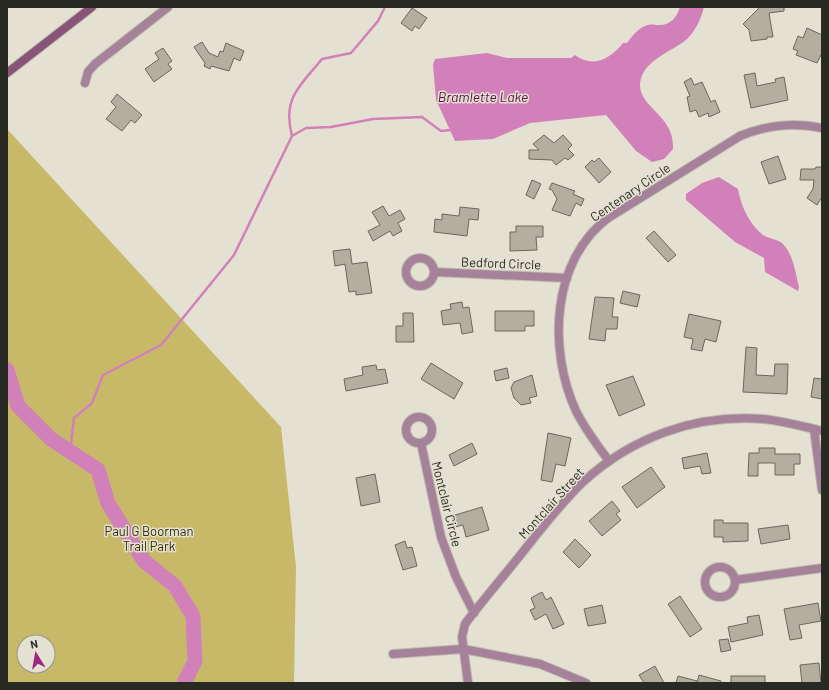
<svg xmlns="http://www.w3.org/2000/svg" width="829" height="690" font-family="Barlow,sans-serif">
<rect width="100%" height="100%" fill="#e4e1d2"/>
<path fill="#c7b968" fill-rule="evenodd" d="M 7,129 L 281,427 L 296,567 L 294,683 L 7,683 ZM 24,642 L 48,642 L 48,666 L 24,666 Z"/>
<g fill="#d280b9">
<path d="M 680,7 L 704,7 C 701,19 696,30 687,39 C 672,52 642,60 640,84 C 639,108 675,115 673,149 L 664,159 L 652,162 L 636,151 L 606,115 L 530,123 L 493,139 L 455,141 L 436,100 L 433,65 L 435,59 L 487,53 L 507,58 L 571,58 L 575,55 C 594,69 611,58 623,43 L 627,43 C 632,36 639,27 648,25 C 651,24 655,25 658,25 C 669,26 677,18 680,7 Z"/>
<path d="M 719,177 L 738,189 C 741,206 749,224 763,235 C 769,239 778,239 783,244 C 794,256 795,272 799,287 L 798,291 L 765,272 L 764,258 L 735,242 L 686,200 L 686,194 L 702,183 Z"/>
</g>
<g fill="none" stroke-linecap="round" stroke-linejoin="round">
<g stroke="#d280b9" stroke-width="2.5">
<path d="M 292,136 L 306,128 L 331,127 L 373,119 L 422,117 L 441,131 L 450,130"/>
<path d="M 70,452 L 74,418 L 92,403 L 103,375 L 161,345 L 234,255 L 292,136 C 282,98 300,86 322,59 L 351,53 L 378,21 L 385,7"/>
</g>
<path stroke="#d280b9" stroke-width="15" d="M 7,370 L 18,406 L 51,439 L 98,470 L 108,503 L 144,561 L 175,586 L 193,616 L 195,661 L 184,683"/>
</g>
<g fill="#b2afa1" stroke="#6a685b">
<path d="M 760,7 L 784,7 L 784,11 L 769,13 L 773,37 L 767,37 L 767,39 L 751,41 L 749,30 L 743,24 Z"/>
<path d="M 412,8 L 427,18 L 419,29 L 415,26 L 412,31 L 401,23 Z"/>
<path d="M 807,28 L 822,35 L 822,53 L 817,63 L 796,55 L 798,51 L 793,49 L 798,36 L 803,38 Z"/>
<path d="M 202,42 L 209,53 L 218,57 L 220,51 L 223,52 L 226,43 L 244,51 L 240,61 L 234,58 L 229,71 L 211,66 L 210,69 L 204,66 L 205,63 L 194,47 Z"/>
<path d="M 163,48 L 172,61 L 168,64 L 172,69 L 154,82 L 145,69 L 159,59 L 155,53 Z"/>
<path d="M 755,73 L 757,86 L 776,82 L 775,79 L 784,77 L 788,100 L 751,108 L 744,75 Z"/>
<path d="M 691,78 L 694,85 L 702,82 L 711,102 L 715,100 L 720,112 L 709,117 L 708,113 L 699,117 L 696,110 L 690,112 L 687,97 L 690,96 L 684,82 Z"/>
<path d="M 117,94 L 142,115 L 135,123 L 131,120 L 122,131 L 106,119 L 116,107 L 111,102 Z"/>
<path d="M 544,135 L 554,143 L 563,135 L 572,145 L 568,149 L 574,155 L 568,160 L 565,158 L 556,165 L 552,160 L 529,159 L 529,150 L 539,150 L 533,144 Z"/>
<path d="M 778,156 L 786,179 L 769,184 L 761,162 Z"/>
<path d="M 599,158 L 611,172 L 599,183 L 585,167 L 592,160 L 594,162 Z"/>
<path d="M 816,167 L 822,167 L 822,197 L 817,205 L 807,198 L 813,189 L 814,180 L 800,180 L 801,169 L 815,169 Z"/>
<path d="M 532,180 L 541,184 L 534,199 L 526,195 Z"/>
<path d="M 552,183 L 575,191 L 573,194 L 584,199 L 581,206 L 576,203 L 570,216 L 552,210 L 557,199 L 552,190 L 549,189 Z"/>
<path d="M 383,206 L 389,216 L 400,210 L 405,219 L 398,223 L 402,231 L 393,236 L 390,231 L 373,241 L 368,231 L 380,225 L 372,212 Z"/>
<path d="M 460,207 L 479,209 L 478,220 L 469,219 L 467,236 L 434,232 L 435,219 L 442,220 L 442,214 L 459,216 Z"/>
<path d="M 516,226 L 543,226 L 543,237 L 536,237 L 537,250 L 510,251 L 510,232 L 516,232 Z"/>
<path d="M 654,231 L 676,255 L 668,262 L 646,238 Z"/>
<path d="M 350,249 L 352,264 L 367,262 L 372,293 L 356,295 L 356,291 L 349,292 L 345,264 L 335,266 L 333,251 Z"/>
<path d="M 623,291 L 640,295 L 637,307 L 620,303 Z"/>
<path d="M 595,297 L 614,298 L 612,317 L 618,317 L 617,329 L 606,329 L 605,341 L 589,339 Z"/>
<path d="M 462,302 L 463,308 L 469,307 L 473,332 L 462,334 L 460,323 L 443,325 L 441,311 L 451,309 L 450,304 Z"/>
<path d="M 495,311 L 534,311 L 534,326 L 525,326 L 525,331 L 495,331 Z"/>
<path d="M 403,313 L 413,313 L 414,342 L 396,342 L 396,326 L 403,326 Z"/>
<path d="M 689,314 L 721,321 L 716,342 L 705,339 L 702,351 L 691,349 L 693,339 L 684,337 Z"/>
<path d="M 746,347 L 757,348 L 756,375 L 774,376 L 775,364 L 788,364 L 787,394 L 743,392 Z"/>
<path d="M 431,363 L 463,383 L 454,399 L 421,379 Z"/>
<path d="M 376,365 L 377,370 L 385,369 L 388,383 L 346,391 L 344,379 L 363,375 L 362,367 Z"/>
<path d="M 507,368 L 509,378 L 496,381 L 494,371 Z"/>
<path d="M 532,375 L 537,396 L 529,398 L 531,403 L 521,405 L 514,398 L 511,388 L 514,382 Z"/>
<path d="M 633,376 L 645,405 L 619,416 L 606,385 Z"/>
<path d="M 814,378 L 822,379 L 822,399 L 811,397 Z"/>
<path d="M 548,433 L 571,438 L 565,466 L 556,464 L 552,482 L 541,480 Z"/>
<path d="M 472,443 L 477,454 L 454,466 L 449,455 Z"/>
<path d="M 759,448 L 775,448 L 775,454 L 800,454 L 800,464 L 794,464 L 794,475 L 775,475 L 775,463 L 758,463 L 758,476 L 748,476 L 749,453 L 759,453 Z"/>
<path d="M 707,453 L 711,473 L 702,474 L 700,466 L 684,469 L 682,458 Z"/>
<path d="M 651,467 L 665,487 L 637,508 L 622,487 Z"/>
<path d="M 375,474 L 380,502 L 361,506 L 356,478 Z"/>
<path d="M 612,501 L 620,511 L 616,514 L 621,520 L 602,536 L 589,521 Z"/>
<path d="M 482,507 L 489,530 L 466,537 L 463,525 L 455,527 L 452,516 Z"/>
<path d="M 714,520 L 723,520 L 723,523 L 748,523 L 748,541 L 723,542 L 723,537 L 714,537 Z"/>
<path d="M 788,525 L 790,539 L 761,544 L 758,529 Z"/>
<path d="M 575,539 L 591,555 L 579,568 L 563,552 Z"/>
<path d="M 405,541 L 407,548 L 412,547 L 417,566 L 403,570 L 395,545 Z"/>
<path d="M 542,592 L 546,600 L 551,597 L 564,624 L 553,629 L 546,614 L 535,620 L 530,610 L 535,608 L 531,598 Z"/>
<path d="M 680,596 L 702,629 L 690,637 L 668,604 Z"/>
<path d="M 818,603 L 821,621 L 799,625 L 802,638 L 790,640 L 784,609 Z"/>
<path d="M 602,605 L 606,623 L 588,626 L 584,609 Z"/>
<path d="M 759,615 L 763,635 L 731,642 L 728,627 L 748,623 L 747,617 Z"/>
<path d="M 728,639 L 731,650 L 721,652 L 719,640 Z"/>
<path d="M 819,663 L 821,683 L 802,683 L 800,665 Z"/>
<path d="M 655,666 L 664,683 L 644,683 L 639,675 Z"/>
<path d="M 699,675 L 721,681 L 721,683 L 697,683 Z"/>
<path d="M 678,676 L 697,681 L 697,683 L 676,683 Z"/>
<rect x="731" y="676" width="34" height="7"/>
</g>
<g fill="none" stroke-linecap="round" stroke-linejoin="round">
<defs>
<g id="minor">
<path d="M 85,83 L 88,72 L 95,64 L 168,7"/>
<circle cx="420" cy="272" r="14"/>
<path d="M 434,272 L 567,278"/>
<circle cx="419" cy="430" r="13"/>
<path d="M 814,429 L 822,490"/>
<path d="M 421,443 L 441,537 L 456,577 L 474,613"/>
<path d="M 609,461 C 597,445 585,429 576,411 C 548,350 551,261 608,218 L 740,136 C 767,125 794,122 822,128"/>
<circle cx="720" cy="582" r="15"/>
<path d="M 735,580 L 822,568"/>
<path d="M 393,654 L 463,649 L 540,664 L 586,683"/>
<path d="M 468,683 L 462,637 L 465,624 C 483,600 503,577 522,553 C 541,529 560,504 583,482 C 632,437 696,414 763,419 C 783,421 802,426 822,431"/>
</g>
<path id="secondary" d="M 7,73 L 92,7"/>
</defs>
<use href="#minor" stroke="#bfbcaf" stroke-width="10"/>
<use href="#secondary" stroke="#bfbcaf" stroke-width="10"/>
<use href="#minor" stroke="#a6829a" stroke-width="8"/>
<use href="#secondary" stroke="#885478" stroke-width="8"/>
</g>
<g text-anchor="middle" stroke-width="3" stroke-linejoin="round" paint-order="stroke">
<g font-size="13" fill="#2a2a24" stroke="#e4e1d2">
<text transform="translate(630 192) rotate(-34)" y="5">Centenary Circle</text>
<text transform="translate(501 263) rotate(2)" y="5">Bedford Circle</text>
<text transform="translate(551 503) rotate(-48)" y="5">Montclair Street</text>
<text transform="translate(447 504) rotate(76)" y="5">Montclair Circle</text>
</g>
<g font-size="13" fill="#342e00" stroke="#e4e1d2">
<text x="149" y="536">Paul G Boorman<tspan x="149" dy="15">Trail Park</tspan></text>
</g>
<g font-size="14" font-style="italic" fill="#580e47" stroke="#e4e1d2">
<text x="483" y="102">Bramlette Lake</text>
</g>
</g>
<rect width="829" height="690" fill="none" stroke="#2a2a24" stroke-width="16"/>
<g transform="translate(36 654) rotate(349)"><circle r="19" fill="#e4e1d2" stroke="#9a988c"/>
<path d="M0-3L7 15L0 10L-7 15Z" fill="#9c2680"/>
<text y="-6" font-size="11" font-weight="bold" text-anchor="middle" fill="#2a2a24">N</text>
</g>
</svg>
